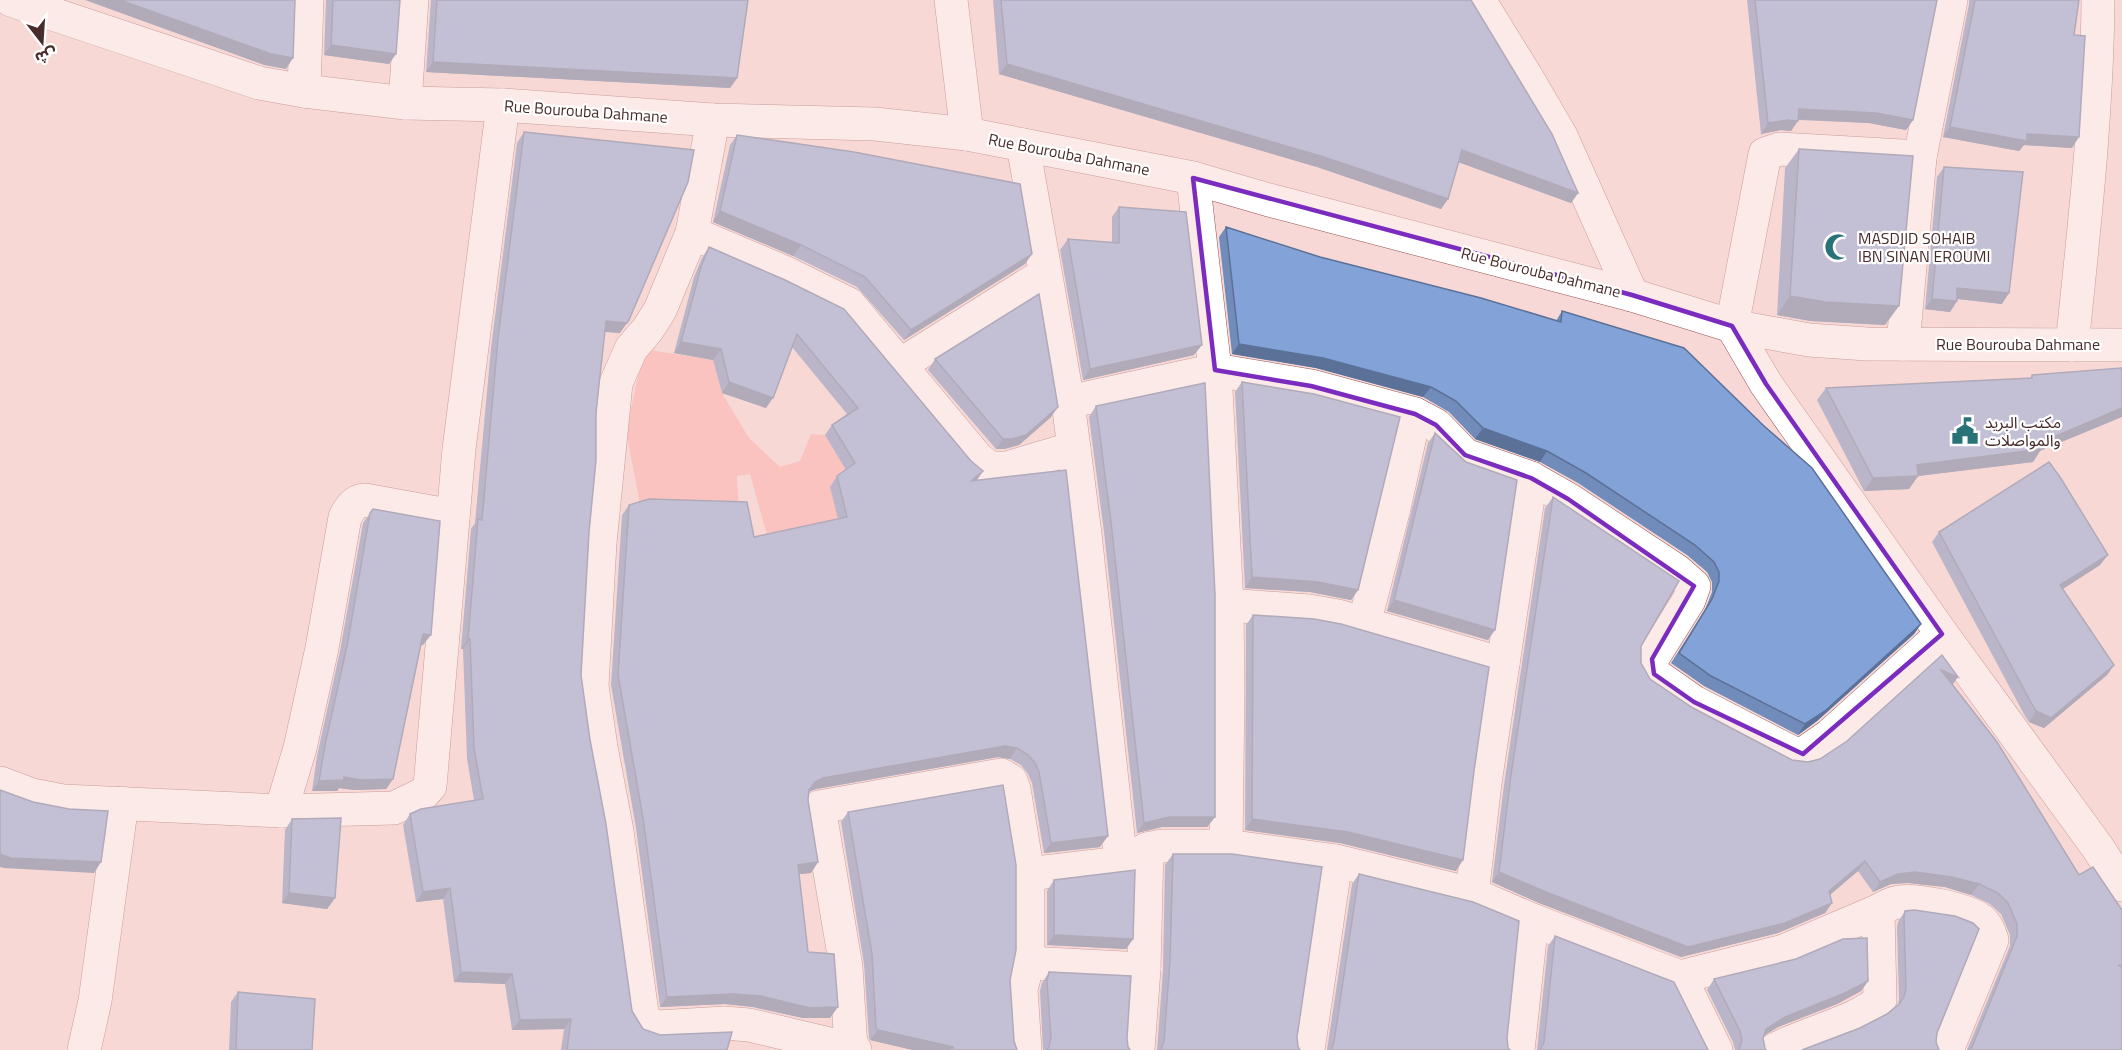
<svg xmlns="http://www.w3.org/2000/svg" width="2122" height="1050" font-family="'Titillium Web','Noto Sans Arabic',sans-serif">
<rect width="100%" height="100%" fill="#f7d8d6"/>
<path fill="#fca8a6" d="M 644,349 L 713,360 L 722,393 L 749,438 L 780,467 L 800,461 L 811,434 L 825,435 L 848,473 L 840,527 L 769,543 L 750,474 L 737,476 L 739,513 L 641,509 L 626,431 Z"/>
<g fill="none" stroke-linecap="round" stroke-linejoin="round">
<defs>
<g id="minor">
<path d="M 951,0 L 967,134"/>
<path d="M 1479,0 L 1529,81 L 1561,136 L 1632,295"/>
<path d="M 304,91 L 307,0"/>
<path d="M 405,103 L 412,0"/>
<path d="M 713,120 L 692,233 L 660,310 L 648,329 L 631,349 L 616,383 L 600,543 L 592,686 L 601,747 L 617,831 L 642,1013 L 648,1025 L 657,1027 L 724,1023 L 749,1025 L 855,1050"/>
<path d="M 1023,145 L 1068,402 L 1085,534 L 1121,863"/>
<path d="M 1920,157 L 1780,149 L 1765,154 L 1732,326 L 1766,384 L 1942,634 L 2098,848 L 2122,885"/>
<path d="M 1193,178 L 1215,370 L 1227,605 L 1228,692 L 1226,846"/>
<path d="M 692,233 L 786,273 L 849,304 L 978,459 L 990,468 L 1007,468 L 1074,448"/>
<path d="M 1903,344 L 1920,157 L 1951,0"/>
<path d="M 2072,345 C 2084,230 2097,115 2098,0"/>
<path d="M 900,365 L 1045,274"/>
<path d="M 1068,402 L 1215,370 L 1311,386 L 1415,414 L 1436,425 L 1465,455 L 1531,478 L 1568,499 L 1677,571 L 1694,586 L 1689,600 L 1652,659 L 1651,667 L 1654,674 L 1694,702 L 1793,753 L 1803,754 L 1829,736 L 1942,634"/>
<path d="M 1227,605 L 1309,611 L 1338,616 L 1503,664"/>
<path d="M 1364,624 L 1394,508 L 1415,414"/>
<path d="M 0,783 L 32,795 L 63,801 L 281,811 L 394,808 L 423,794 L 430,786 L 459,449 L 503,105"/>
<path d="M 281,811 L 300,748 L 322,648 L 345,517 C 350,508 354,501 365,500 L 453,516"/>
<path d="M 1028,874 L 1121,863 L 1147,849 L 1162,846 L 1226,846 L 1336,861 L 1472,894 L 1532,920 L 1680,977 L 1716,1050"/>
<path d="M 1472,894 L 1485,783 L 1531,478"/>
<path d="M 1028,963 L 1144,969"/>
<path d="M 1680,977 L 1784,951 L 1878,911 C 1885,907 1891,903 1899,902 C 1917,899 1966,909 1981,920 C 1987,925 1990,933 1992,940 L 1947,1050"/>
<path d="M 851,1048 L 846,967 L 819,807 L 1001,775 L 1011,781 L 1014,789 L 1028,874 L 1028,963 L 1021,989 L 1025,1050"/>
<path d="M 84,1050 L 95,1001 L 122,803"/>
<path d="M 1138,1050 L 1144,969 L 1147,849"/>
<path d="M 1308,1050 L 1336,861"/>
<path d="M 1518,1050 L 1532,920"/>
<path d="M 1774,1050 C 1804,1033 1858,1022 1880,1000 L 1878,911"/>
</g>
<path id="tertiary" d="M 11,0 L 259,83 L 304,91 L 405,103 L 503,105 L 713,120 L 875,124 L 967,134 L 1193,178 L 1269,200 L 1632,295 L 1732,326 L 1809,340 L 1867,344 L 2122,345"/>
</defs>
<use href="#minor" stroke="#955453" stroke-width="34"/>
<use href="#tertiary" stroke="#955453" stroke-width="34"/>
<use href="#minor" stroke="#fff" stroke-width="33"/>
<use href="#tertiary" stroke="#fff" stroke-width="33"/>
</g>
<g fill="#718bba">
<path d="M 326,0 L 400,0 L 389,64 L 324,55 Z"/>
<path d="M 431,0 L 748,0 L 737,78 L 730,88 L 426,72 Z"/>
<path d="M 993,0 L 1471,0 L 1578,193 L 1571,203 L 1459,162 L 1448,199 L 1441,209 L 1317,167 L 999,74 Z"/>
<path d="M 1747,0 L 1937,0 L 1913,120 L 1906,130 L 1869,123 L 1798,120 L 1791,131 L 1781,130 L 1761,134 Z"/>
<path d="M 1969,0 L 2079,0 L 2074,35 L 2072,148 L 2024,145 L 2019,151 L 1943,137 L 1969,4 Z"/>
<path d="M 524,132 L 620,333 L 604,332 L 596,412 L 581,675 L 590,740 L 632,1011 L 643,1029 L 660,1035 L 727,1050 L 561,1050 L 564,1029 L 512,1030 L 505,984 L 454,982 L 443,899 L 416,902 L 403,825 L 410,814 L 474,800 L 467,759 L 463,649 L 461,649 L 471,529 L 475,523 L 491,348 L 517,143 Z"/>
<path d="M 737,135 L 1025,264 L 904,340 L 857,287 L 793,256 L 713,222 L 730,145 Z"/>
<path d="M 1799,149 L 1885,325 L 1811,321 L 1777,315 L 1785,168 Z"/>
<path d="M 1944,167 L 2002,304 L 1957,299 L 1957,301 L 1950,312 L 1925,309 L 1937,177 Z"/>
<path d="M 1119,207 L 1194,355 L 1083,380 L 1060,250 L 1068,239 L 1112,243 L 1112,217 Z"/>
<path d="M 1226,227 L 1320,257 L 1556,321 L 1562,311 L 1921,624 L 1914,634 L 1817,721 L 1798,735 L 1704,686 L 1671,663 L 1705,610 L 1712,592 L 1712,582 L 1707,572 L 1687,555 L 1578,483 L 1540,462 L 1475,439 L 1449,412 L 1423,397 L 1316,368 L 1232,354 L 1219,237 Z"/>
<path d="M 709,247 L 983,471 L 977,480 L 1100,847 L 1044,853 L 1032,783 L 1028,774 L 1021,765 L 1010,759 L 998,757 L 816,789 L 809,792 L 808,800 L 818,862 L 811,873 L 799,874 L 808,952 L 830,1018 L 803,1018 L 753,1007 L 725,1004 L 660,1007 L 636,828 L 611,685 L 622,515 L 629,505 L 754,537 L 838,519 L 830,487 L 837,476 L 846,470 L 825,435 L 832,425 L 847,414 L 792,347 L 766,408 L 722,393 L 713,360 L 674,353 L 694,277 L 702,258 Z"/>
<path d="M 935,359 L 1051,417 L 1019,445 L 1004,449 L 996,449 L 928,370 Z"/>
<path d="M 2032,375 L 2040,451 L 2033,462 L 1918,476 L 1909,489 L 1864,491 L 1817,400 L 1826,388 L 2030,378 Z"/>
<path d="M 1242,382 L 1358,590 L 1351,600 L 1310,592 L 1245,588 L 1235,392 Z"/>
<path d="M 1096,406 L 1215,817 L 1207,827 L 1162,827 L 1137,833 L 1104,532 L 1089,417 Z"/>
<path d="M 1435,433 L 1488,640 L 1387,611 L 1428,443 Z"/>
<path d="M 1553,497 L 1641,646 L 1641,663 L 1650,679 L 1693,708 L 1792,760 L 1808,762 L 1820,759 L 1958,677 L 1952,685 L 2079,875 L 2122,1050 L 1967,1050 L 2010,946 L 2010,935 L 2001,914 L 1990,904 L 1971,895 L 1945,887 L 1908,883 L 1891,884 L 1873,892 L 1858,871 L 1830,895 L 1832,903 L 1825,913 L 1778,933 L 1681,957 L 1539,903 L 1492,882 L 1504,785 L 1545,508 Z"/>
<path d="M 373,509 L 423,645 L 421,645 L 393,779 L 386,789 L 354,790 L 339,788 L 337,791 L 312,791 L 317,756 L 340,651 L 363,523 Z"/>
<path d="M 1939,532 L 2100,565 L 2063,589 L 2114,665 L 2107,675 L 2044,728 L 2029,722 L 2025,716 L 1932,542 Z"/>
<path d="M 1253,615 L 1456,871 L 1340,843 L 1245,830 L 1246,625 Z"/>
<path d="M 848,812 L 1010,980 L 1014,1041 L 1017,1050 L 913,1050 L 870,1040 L 869,1038 L 864,964 L 841,822 Z"/>
<path d="M 292,819 L 335,898 L 327,909 L 282,903 L 285,830 Z"/>
<path d="M 1173,854 L 1297,1037 L 1298,1047 L 1300,1050 L 1157,1050 L 1163,970 L 1165,865 Z"/>
<path d="M 1359,874 L 1507,1038 L 1508,1048 L 1510,1050 L 1327,1050 L 1352,884 Z"/>
<path d="M 1054,880 L 1133,939 L 1126,949 L 1047,945 L 1047,891 Z"/>
<path d="M 1905,911 L 1937,1033 L 1936,1042 L 1860,1028 L 1887,1014 L 1898,1005 L 1899,1000 L 1897,927 L 1898,922 Z"/>
<path d="M 1555,936 L 1706,1048 L 1708,1050 L 1537,1050 L 1548,946 Z"/>
<path d="M 1049,972 L 1127,1038 L 1128,1047 L 1130,1050 L 1043,1050 L 1040,991 L 1042,983 Z"/>
<path d="M 1714,979 L 1868,981 L 1861,991 L 1837,1004 L 1778,1027 L 1763,1036 L 1763,1038 L 1765,1049 L 1766,1050 L 1735,1050 L 1733,1042 L 1707,990 Z"/>
<path d="M 238,992 L 312,1050 L 229,1050 L 231,1002 Z"/>
</g>
<g fill="#5c7197">
<path d="M 85,0 L 120,0 L 293,58 L 286,69 L 264,65 Z"/>
<path d="M 331,45 L 396,54 L 389,64 L 324,55 Z"/>
<path d="M 433,62 L 737,78 L 730,88 L 426,72 Z"/>
<path d="M 1007,64 L 1324,157 L 1448,199 L 1441,209 L 1317,167 L 999,74 Z"/>
<path d="M 1799,109 L 1876,113 L 1913,120 L 1906,130 L 1869,123 L 1792,119 Z"/>
<path d="M 1788,120 L 1798,121 L 1791,131 L 1781,130 L 1761,134 L 1768,123 Z"/>
<path d="M 1950,127 L 2079,137 L 2072,148 L 2024,145 L 2019,151 L 1943,137 Z"/>
<path d="M 1462,150 L 1578,193 L 1571,203 L 1455,161 Z"/>
<path d="M 720,211 L 801,245 L 793,256 L 713,222 Z"/>
<path d="M 1032,254 L 1025,264 L 904,340 L 911,330 Z"/>
<path d="M 1957,288 L 2009,293 L 2002,304 L 1950,298 Z"/>
<path d="M 1790,296 L 1899,306 L 1885,325 L 1811,321 L 1777,315 Z"/>
<path d="M 1932,299 L 1957,301 L 1950,312 L 1925,309 Z"/>
<path d="M 629,320 L 620,333 L 598,331 L 606,321 Z"/>
<path d="M 681,342 L 721,349 L 713,360 L 674,353 Z"/>
<path d="M 1239,344 L 1323,358 L 1431,387 L 1423,397 L 1316,368 L 1232,354 Z"/>
<path d="M 1202,345 L 1194,355 L 1083,380 L 1090,369 Z"/>
<path d="M 729,382 L 773,398 L 766,408 L 722,393 Z"/>
<path d="M 1058,407 L 1051,417 L 1019,445 L 1004,449 L 996,449 L 1003,439 Z"/>
<path d="M 2122,408 L 2122,417 L 2040,451 L 2033,462 L 1918,476 L 1909,489 L 1864,491 L 1873,478 L 1917,465 L 2037,444 Z"/>
<path d="M 1483,428 L 1547,451 L 1540,462 L 1475,439 Z"/>
<path d="M 983,471 L 976,481 L 971,481 Z"/>
<path d="M 2108,555 L 2100,565 L 2053,595 L 2060,585 Z"/>
<path d="M 1252,577 L 1318,582 L 1358,590 L 1351,600 L 1310,592 L 1245,588 Z"/>
<path d="M 1394,600 L 1495,630 L 1488,640 L 1387,611 Z"/>
<path d="M 1921,624 L 1914,634 L 1817,721 L 1798,735 L 1805,724 Z"/>
<path d="M 423,634 L 431,635 L 423,645 L 416,644 Z"/>
<path d="M 468,639 L 470,639 L 463,649 L 461,649 Z"/>
<path d="M 2114,665 L 2107,675 L 2044,728 L 2029,722 L 2036,711 Z"/>
<path d="M 1941,670 L 1958,677 L 1950,688 Z"/>
<path d="M 1005,746 L 1017,748 L 1010,759 L 998,757 L 816,789 L 807,792 L 815,782 L 823,778 Z"/>
<path d="M 344,777 L 393,779 L 386,789 L 354,790 L 339,788 L 337,791 L 312,791 L 319,781 Z"/>
<path d="M 1169,817 L 1215,817 L 1207,827 L 1162,827 L 1137,833 L 1144,823 Z"/>
<path d="M 1252,819 L 1348,832 L 1463,860 L 1456,871 L 1340,843 L 1245,830 Z"/>
<path d="M 1108,836 L 1100,847 L 1044,853 L 1051,843 Z"/>
<path d="M 0,854 L 101,862 L 94,873 L 4,868 L 0,867 Z"/>
<path d="M 1865,861 L 1858,871 L 1821,902 L 1829,891 Z"/>
<path d="M 818,862 L 811,873 L 791,875 L 798,865 Z"/>
<path d="M 1499,872 L 1832,903 L 1825,913 L 1778,933 L 1681,957 L 1539,903 L 1492,882 Z"/>
<path d="M 1915,872 L 1952,877 L 1979,884 L 1971,895 L 1945,887 L 1908,883 L 1891,884 L 1873,892 L 1880,882 L 1898,874 Z"/>
<path d="M 450,888 L 443,899 L 416,902 L 423,892 Z"/>
<path d="M 289,893 L 335,898 L 327,909 L 282,903 Z"/>
<path d="M 1054,935 L 1133,939 L 1126,949 L 1047,945 Z"/>
<path d="M 461,972 L 512,974 L 505,984 L 454,982 Z"/>
<path d="M 1868,981 L 1861,991 L 1837,1004 L 1778,1027 L 1759,1039 L 1766,1029 L 1785,1017 Z"/>
<path d="M 733,994 L 761,996 L 838,1007 L 830,1018 L 803,1018 L 753,1007 L 725,1004 L 660,1007 L 667,997 Z"/>
<path d="M 571,1019 L 564,1029 L 512,1030 L 520,1020 Z"/>
<path d="M 878,1030 L 953,1047 L 951,1050 L 913,1050 L 870,1040 Z"/>
</g>
<g fill="#83a2d8" stroke="#5c7197" stroke-width="1.5">
<path d="M 120,0 L 295,0 L 293,58 L 271,54 Z"/>
<path d="M 333,0 L 400,0 L 396,54 L 331,45 Z"/>
<path d="M 437,0 L 748,0 L 737,78 L 433,62 Z"/>
<path d="M 1001,0 L 1471,0 L 1552,134 L 1578,193 L 1462,150 L 1448,199 L 1324,157 L 1007,64 Z"/>
<path d="M 1755,0 L 1937,0 L 1913,120 L 1876,113 L 1799,109 L 1798,121 L 1788,120 L 1768,123 Z"/>
<path d="M 1975,0 L 2079,0 L 2074,35 L 2085,36 L 2079,137 L 2027,134 L 2027,141 L 1950,127 Z"/>
<path d="M 524,132 L 694,150 L 688,182 L 629,320 L 627,323 L 606,321 L 596,412 L 596,460 L 589,532 L 581,675 L 590,740 L 606,824 L 632,1011 L 643,1029 L 660,1035 L 732,1032 L 727,1050 L 567,1050 L 571,1019 L 520,1020 L 512,974 L 461,972 L 450,888 L 423,892 L 410,814 L 421,809 L 483,799 L 474,748 L 470,639 L 468,639 L 478,519 L 482,520 L 498,338 Z"/>
<path d="M 737,135 L 854,152 L 1020,184 L 1032,254 L 911,330 L 865,277 L 801,245 L 720,211 Z"/>
<path d="M 1799,149 L 1913,156 L 1899,306 L 1825,302 L 1790,296 Z"/>
<path d="M 1944,167 L 2023,172 L 2009,293 L 1957,288 L 1957,301 L 1932,299 Z"/>
<path d="M 1119,207 L 1186,212 L 1202,345 L 1090,369 L 1068,239 L 1119,243 Z"/>
<path d="M 1226,227 L 1320,257 L 1481,298 L 1561,322 L 1562,311 L 1684,348 L 1764,426 L 1812,468 L 1921,624 L 1825,711 L 1805,724 L 1711,676 L 1679,653 L 1712,599 L 1719,581 L 1719,572 L 1714,562 L 1695,545 L 1586,473 L 1547,451 L 1483,428 L 1456,401 L 1431,387 L 1323,358 L 1239,344 Z"/>
<path d="M 709,247 L 785,280 L 844,309 L 971,461 L 983,471 L 971,481 L 1066,470 L 1108,836 L 1051,843 L 1039,772 L 1035,763 L 1028,755 L 1017,748 L 1005,746 L 823,778 L 815,782 L 809,790 L 808,800 L 818,862 L 798,865 L 808,952 L 834,954 L 838,1007 L 810,1008 L 761,996 L 733,994 L 667,997 L 643,818 L 618,675 L 629,505 L 649,499 L 747,502 L 754,537 L 847,517 L 837,476 L 855,463 L 832,425 L 858,408 L 797,334 L 773,398 L 729,382 L 721,349 L 681,342 L 701,267 Z"/>
<path d="M 1039,294 L 1058,407 L 1026,435 L 1011,439 L 1003,439 L 935,359 Z"/>
<path d="M 2122,368 L 2122,408 L 2037,444 L 2042,449 L 1917,465 L 1918,476 L 1873,478 L 1826,388 L 2032,378 L 2032,375 Z"/>
<path d="M 1242,382 L 1314,394 L 1400,417 L 1358,590 L 1318,582 L 1252,577 Z"/>
<path d="M 1205,383 L 1215,595 L 1215,817 L 1169,817 L 1144,823 L 1111,522 L 1096,406 Z"/>
<path d="M 1435,433 L 1466,462 L 1517,480 L 1495,630 L 1394,600 Z"/>
<path d="M 2049,462 L 2060,477 L 2108,555 L 2060,585 L 2114,665 L 2051,718 L 2036,711 L 2033,706 L 1939,532 Z"/>
<path d="M 1553,497 L 1679,581 L 1641,646 L 1641,663 L 1650,679 L 1693,708 L 1792,760 L 1808,762 L 1820,759 L 1847,741 L 1942,655 L 1958,677 L 1941,670 L 1997,742 L 2079,875 L 2093,867 L 2122,910 L 2122,966 L 2118,965 L 2122,967 L 2122,1050 L 1969,1050 L 1972,1047 L 2017,936 L 2017,924 L 2008,903 L 1998,893 L 1979,884 L 1952,877 L 1915,872 L 1898,874 L 1880,882 L 1865,861 L 1829,891 L 1832,903 L 1785,923 L 1688,947 L 1546,892 L 1499,872 L 1511,775 Z"/>
<path d="M 373,509 L 440,521 L 431,635 L 423,634 L 393,779 L 361,780 L 344,777 L 344,780 L 319,781 L 325,745 L 348,641 L 370,513 Z"/>
<path d="M 1253,615 L 1314,619 L 1341,624 L 1489,667 L 1474,771 L 1463,860 L 1348,832 L 1252,819 Z"/>
<path d="M 1003,785 L 1016,865 L 1016,950 L 1010,980 L 1014,1041 L 1017,1050 L 954,1050 L 953,1047 L 878,1030 L 876,1028 L 872,954 L 848,812 Z"/>
<path d="M 0,790 L 33,802 L 69,809 L 108,811 L 101,862 L 11,858 L 0,854 Z"/>
<path d="M 341,818 L 335,898 L 289,893 L 292,819 Z"/>
<path d="M 1173,854 L 1232,854 L 1322,867 L 1297,1037 L 1298,1047 L 1300,1050 L 1161,1050 L 1164,1041 L 1170,960 Z"/>
<path d="M 1135,870 L 1133,939 L 1054,935 L 1054,880 Z"/>
<path d="M 1359,874 L 1473,902 L 1519,921 L 1507,1038 L 1508,1048 L 1510,1050 L 1331,1050 L 1334,1042 Z"/>
<path d="M 1914,910 L 1955,916 L 1973,923 L 1979,929 L 1937,1033 L 1936,1042 L 1939,1050 L 1802,1050 L 1860,1028 L 1887,1014 L 1899,1004 L 1904,997 L 1906,989 L 1904,917 L 1905,911 Z"/>
<path d="M 1555,936 L 1674,982 L 1708,1050 L 1540,1050 L 1544,1042 Z"/>
<path d="M 1867,938 L 1868,981 L 1845,993 L 1785,1017 L 1766,1029 L 1763,1038 L 1765,1049 L 1766,1050 L 1739,1050 L 1742,1040 L 1740,1031 L 1714,979 L 1796,959 L 1843,939 Z"/>
<path d="M 1049,972 L 1131,976 L 1127,1038 L 1128,1047 L 1130,1050 L 1047,1050 L 1049,1047 L 1051,1038 L 1047,981 Z"/>
<path d="M 238,992 L 315,999 L 312,1050 L 236,1050 Z"/>
</g>
<path d="M0 0H2122V1050H0ZM 1193,178 L 1632,295 L 1732,326 L 1766,384 L 1942,634 L 1803,754 L 1694,702 L 1654,674 L 1652,659 L 1694,586 L 1568,499 L 1531,478 L 1465,455 L 1436,425 L 1415,414 L 1311,386 L 1215,370 Z" fill="#f7d8d6" fill-opacity=".55" fill-rule="evenodd"/>
<path fill="none" stroke="#7b2cbf" stroke-width="4.5" stroke-linejoin="round" d="M 1193,178 L 1632,295 L 1732,326 L 1766,384 L 1942,634 L 1803,754 L 1694,702 L 1654,674 L 1652,659 L 1694,586 L 1568,499 L 1531,478 L 1465,455 L 1436,425 L 1415,414 L 1311,386 L 1215,370 Z"/>
<defs>
<symbol id="mosque-bare" viewBox="-9 -9 18 18"><path d="M3.5-4.9A6 6 0 1 0 3.5 4.9A5 5 0 1 1 3.5-4.9Z" fill="#297378" stroke="#fff" stroke-width="2.5" paint-order="stroke"/></symbol>
<symbol id="civic-bare" viewBox="-9 -9 18 18"><path d="M-.6-6.5H3V-4.5H.6V-3L4-1V1h2V6H-6V1h2V-1L-.6-3ZM-1.2 2.5V6h2.4V2.5Z" fill="#297378" stroke="#fff" stroke-width="2.5" paint-order="stroke"/></symbol>
</defs>
<g fill-rule="evenodd">
<use href="#mosque-bare" x="1819" y="228" width="38" height="38"/>
<use href="#civic-bare" x="1946" y="412" width="38" height="38"/>
</g>
<g text-anchor="middle" stroke-width="4.5" stroke-linejoin="round" paint-order="stroke">
<g font-size="16" fill="#482b2b" stroke="#fff">
<text transform="translate(586 111) rotate(4)" y="6">Rue Bourouba Dahmane</text>
<text transform="translate(1069 154) rotate(11)" y="6">Rue Bourouba Dahmane</text>
<text transform="translate(1541 272) rotate(14)" y="6">Rue Bourouba Dahmane</text>
<text x="2018" y="350">Rue Bourouba Dahmane</text>
</g>
<g font-size="16" fill="#482b2b" stroke="#fff" text-anchor="start">
<text x="1858" y="244">MASDJID SOHAIB<tspan x="1858" dy="18">IBN SINAN EROUMI</tspan></text>
<text x="1985" y="428">مكتب البريد<tspan x="1985" dy="18">والمواصلات</tspan></text>
</g>
</g>
<g transform="translate(42 42) rotate(163)" stroke="#ffffff" stroke-width="4.5" paint-order="stroke">
<path d="M0-4.5L10 22L0 15L-10 22Z" fill="#482b2b"/>
<text y="-9" font-size="16" font-weight="bold" text-anchor="middle" fill="#482b2b">ش</text>
</g>
</svg>
